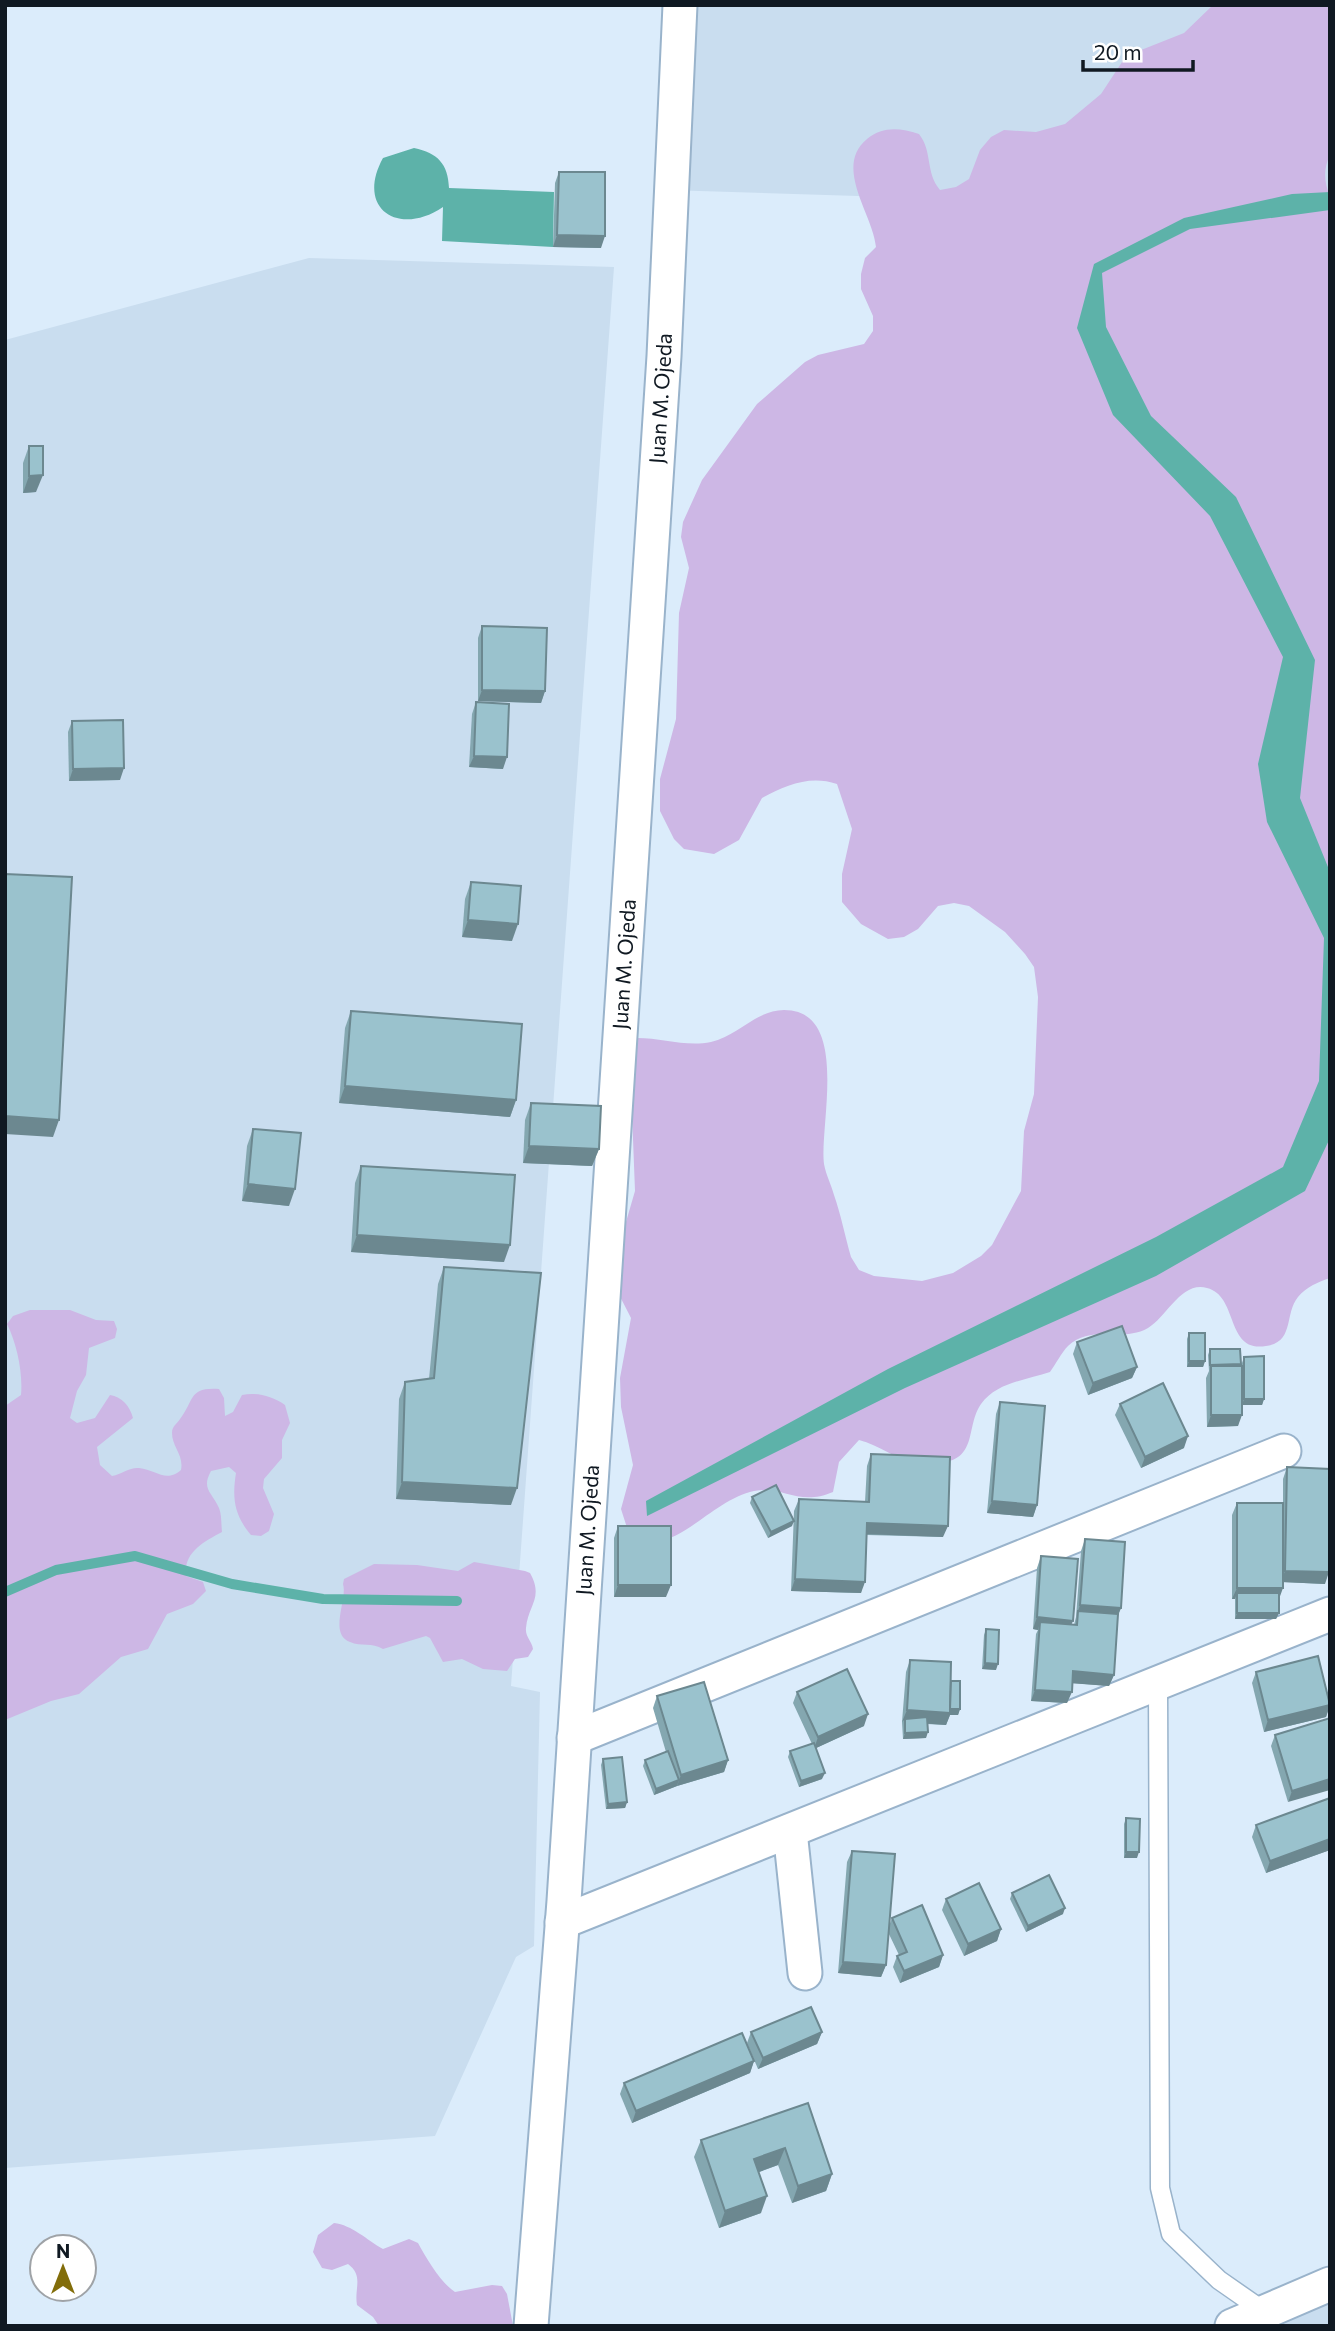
<svg xmlns="http://www.w3.org/2000/svg" width="1335" height="2331" font-family="Commissioner,sans-serif">
<rect width="100%" height="100%" fill="#dbecfb"/>
<g fill="#c9ddef">
<path d="M 682,5 L 1330,5 L 1330,211 L 667,190 Z"/>
<path d="M 309,258 L 614,267 L 511,1686 L 540,1692 L 534,1946 L 516,1957 L 435,2136 L 5,2168 L 5,340 Z"/>
<path d="M 1330,2291 L 1330,2326 L 1239,2326 Z"/>
</g>
<g fill="#cdb7e5">
<path d="M 1213,5 L 1330,5 L 1330,155 C 1323,169 1324,182 1330,197 L 1330,1278 C 1318,1282 1306,1287 1298,1297 C 1284,1314 1295,1342 1266,1346 C 1225,1353 1239,1296 1207,1288 C 1181,1281 1167,1317 1148,1328 C 1122,1343 1091,1324 1068,1346 C 1061,1353 1056,1364 1050,1372 C 1027,1380 997,1382 981,1404 C 965,1427 979,1461 937,1463 C 930,1463 921,1465 915,1464 C 896,1459 879,1445 859,1440 L 839,1462 L 833,1492 C 798,1507 783,1485 754,1491 C 719,1498 686,1539 658,1541 C 649,1541 639,1539 630,1537 L 621,1509 L 633,1465 L 621,1407 L 620,1378 L 631,1318 L 610,1277 L 635,1191 L 632,1113 L 637,1038 C 662,1038 686,1047 711,1042 C 738,1036 756,1010 784,1010 C 851,1010 819,1126 824,1164 C 826,1175 831,1184 834,1195 C 841,1215 845,1236 851,1257 L 859,1270 L 874,1276 L 922,1281 L 953,1273 L 981,1256 L 992,1245 L 1021,1191 L 1024,1131 L 1034,1094 L 1038,997 L 1034,967 L 1025,954 L 1005,932 L 969,906 L 954,903 L 938,906 L 918,929 L 904,937 L 888,939 L 861,924 L 842,902 L 842,874 L 852,829 L 837,784 C 810,775 786,785 762,798 L 739,840 L 714,854 L 684,849 L 674,839 L 660,811 L 660,779 L 676,719 L 679,613 L 689,568 L 681,537 L 683,522 L 702,480 L 757,404 L 805,362 L 818,355 L 864,344 L 873,331 L 873,316 L 861,289 L 861,274 L 865,258 L 876,247 C 873,214 833,167 867,139 C 883,126 900,128 919,134 C 933,152 925,172 940,190 L 956,187 L 969,179 L 980,150 L 991,137 L 1004,130 L 1036,132 L 1065,124 L 1101,94 L 1126,56 L 1184,33 Z"/>
<path d="M 30,1310 L 70,1310 L 96,1320 L 114,1321 L 117,1329 L 115,1338 L 89,1348 L 86,1375 L 77,1391 L 70,1418 L 77,1423 L 95,1418 L 110,1395 C 122,1397 130,1406 133,1418 L 97,1447 L 100,1465 L 112,1476 C 122,1474 130,1467 139,1468 C 156,1470 166,1483 181,1470 C 184,1455 172,1447 172,1433 C 172,1426 177,1424 180,1419 C 195,1400 188,1387 219,1389 L 224,1398 L 225,1416 L 233,1412 L 242,1395 C 257,1392 272,1396 285,1405 L 290,1423 L 282,1440 L 282,1458 L 264,1479 L 263,1488 L 274,1514 L 269,1531 L 261,1536 L 251,1535 C 234,1515 232,1498 236,1473 L 229,1467 L 211,1471 C 201,1489 212,1492 219,1508 C 222,1515 221,1524 222,1532 C 203,1542 183,1553 186,1576 L 203,1582 L 206,1591 L 193,1604 L 167,1614 L 148,1649 L 121,1657 L 79,1694 L 51,1701 L 5,1720 L 5,1406 L 21,1395 C 23,1373 17,1344 7,1324 L 13,1316 Z"/>
<path d="M 474,1562 L 525,1571 L 530,1573 C 544,1598 528,1605 526,1628 C 525,1637 532,1641 533,1649 L 528,1657 L 515,1659 L 507,1671 L 483,1669 L 462,1659 L 443,1662 L 430,1638 L 426,1636 L 383,1649 C 372,1642 361,1647 350,1642 C 328,1634 348,1599 343,1584 L 344,1579 L 374,1564 L 417,1565 L 458,1571 Z"/>
<path d="M 334,2223 C 352,2225 367,2240 383,2249 L 409,2239 L 418,2243 C 426,2258 441,2283 455,2292 L 492,2285 L 502,2286 L 507,2294 L 513,2326 L 379,2326 L 373,2317 L 357,2305 C 354,2288 364,2276 348,2264 L 332,2270 L 322,2268 L 313,2252 L 318,2235 Z"/>
</g>
<g fill="#5db2a9">
<path d="M 414,148 C 438,153 448,164 449,188 L 554,192 L 553,247 L 442,241 L 443,207 C 399,237 355,209 383,158 Z"/>
<path d="M 1330,192 L 1330,210 L 1190,229 L 1102,273 L 1106,327 L 1151,416 L 1236,497 L 1315,660 L 1300,798 L 1330,872 L 1330,1138 L 1305,1191 L 1156,1276 L 905,1388 L 647,1516 L 646,1501 L 888,1369 L 1156,1237 L 1283,1167 L 1319,1081 L 1324,938 L 1267,822 L 1258,764 L 1283,657 L 1210,516 L 1113,415 L 1077,328 L 1094,264 L 1184,218 L 1292,194 Z"/>
</g>
<g fill="none" stroke-linecap="round" stroke-linejoin="round">
<path stroke="#5db2a9" stroke-width="10" d="M 5,1592 L 56,1570 L 135,1556 L 232,1584 L 323,1599 L 457,1601"/>
<defs>
<path id="service" d="M 1158,1685 L 1160,2188 L 1171,2234 L 1219,2280 L 1265,2312"/>
<g id="minor">
<path d="M 574,1738 L 1284,1451"/>
<path d="M 790,1831 L 805,1973"/>
<path d="M 562,1922 L 1330,1614"/>
<path id="s1" d="M 531,2326 L 564,1901 L 664,356 L 680,5"/>
<path d="M 1232,2326 L 1330,2284"/>
</g>
</defs>
<use href="#service" stroke="#99b3cb" stroke-width="21"/>
<use href="#minor" stroke="#99b3cb" stroke-width="37"/>
<use href="#service" stroke="#fff" stroke-width="18"/>
<use href="#minor" stroke="#fff" stroke-width="33"/>
</g>
<g fill="#84a7b0">
<path d="M 559,172 L 601,248 L 553,247 L 555,183 Z"/>
<path d="M 29,446 L 36,492 L 23,493 L 23,463 Z"/>
<path d="M 482,626 L 545,691 L 541,703 L 478,701 L 478,638 Z"/>
<path d="M 476,702 L 503,769 L 469,767 L 472,714 Z"/>
<path d="M 72,721 L 120,780 L 69,781 L 68,732 Z"/>
<path d="M 471,882 L 512,941 L 462,937 L 465,899 Z"/>
<path d="M 351,1011 L 516,1100 L 510,1117 L 339,1103 L 345,1028 Z"/>
<path d="M 531,1103 L 599,1149 L 592,1166 L 523,1163 L 525,1120 Z"/>
<path d="M 253,1129 L 289,1206 L 242,1201 L 247,1146 Z"/>
<path d="M 361,1166 L 504,1262 L 351,1252 L 355,1183 Z"/>
<path d="M 444,1267 L 511,1505 L 396,1499 L 399,1399 L 405,1382 L 429,1379 L 438,1284 Z"/>
<path d="M 1189,1333 L 1205,1361 L 1203,1367 L 1187,1367 L 1187,1339 Z"/>
<path d="M 1077,1342 L 1137,1367 L 1132,1378 L 1088,1395 L 1073,1354 Z"/>
<path d="M 1210,1349 L 1240,1366 L 1238,1426 L 1207,1427 L 1206,1378 L 1209,1371 L 1208,1355 Z"/>
<path d="M 1244,1357 L 1264,1399 L 1262,1405 L 1242,1405 L 1242,1363 Z"/>
<path d="M 1000,1402 L 1037,1505 L 1033,1517 L 987,1513 L 996,1414 Z"/>
<path d="M 1120,1404 L 1184,1448 L 1141,1468 L 1115,1415 Z"/>
<path d="M 871,1454 L 943,1537 L 867,1535 L 861,1593 L 791,1591 L 794,1511 L 799,1499 L 865,1502 L 867,1466 Z"/>
<path d="M 1287,1467 L 1325,1584 L 1283,1582 L 1279,1599 L 1279,1613 L 1276,1619 L 1235,1619 L 1235,1599 L 1232,1599 L 1232,1515 L 1237,1503 L 1283,1503 L 1283,1479 Z"/>
<path d="M 752,1497 L 792,1526 L 768,1538 L 750,1503 Z"/>
<path d="M 618,1526 L 666,1597 L 614,1597 L 614,1538 Z"/>
<path d="M 1085,1539 L 1121,1608 L 1118,1616 L 1114,1675 L 1109,1686 L 1072,1683 L 1067,1703 L 1031,1701 L 1036,1634 L 1038,1630 L 1033,1629 L 1037,1568 L 1041,1556 L 1071,1625 L 1074,1625 L 1076,1617 L 1081,1551 Z"/>
<path d="M 986,1629 L 996,1670 L 982,1669 L 984,1635 Z"/>
<path d="M 910,1660 L 951,1681 L 960,1709 L 958,1715 L 950,1715 L 946,1725 L 927,1724 L 926,1738 L 903,1739 L 902,1722 L 906,1672 Z"/>
<path d="M 1256,1672 L 1330,1705 L 1326,1717 L 1264,1732 L 1252,1683 Z"/>
<path d="M 797,1692 L 864,1726 L 816,1748 L 822,1779 L 799,1787 L 788,1757 L 790,1751 L 812,1744 L 793,1703 Z"/>
<path d="M 657,1696 L 728,1760 L 724,1772 L 677,1786 L 654,1795 L 643,1766 L 645,1760 L 666,1752 L 653,1708 Z"/>
<path d="M 1330,1718 L 1288,1802 L 1271,1746 L 1275,1735 Z"/>
<path d="M 603,1759 L 627,1802 L 625,1808 L 606,1809 L 601,1765 Z"/>
<path d="M 1330,1798 L 1330,1850 L 1266,1873 L 1252,1837 L 1256,1825 Z"/>
<path d="M 1126,1818 L 1137,1858 L 1124,1858 L 1124,1824 Z"/>
<path d="M 852,1851 L 889,1926 L 892,1918 L 943,1955 L 939,1967 L 900,1983 L 893,1967 L 897,1956 L 899,1955 L 888,1932 L 886,1965 L 881,1977 L 838,1973 L 847,1862 Z"/>
<path d="M 1012,1893 L 1063,1914 L 1026,1932 L 1010,1899 Z"/>
<path d="M 946,1899 L 1001,1929 L 997,1941 L 964,1956 L 942,1910 Z"/>
<path d="M 751,2032 L 822,2032 L 817,2044 L 758,2069 L 747,2043 Z"/>
<path d="M 754,2061 L 750,2073 L 632,2123 L 620,2094 L 624,2083 Z"/>
<path d="M 808,2103 L 832,2174 L 826,2191 L 792,2203 L 778,2165 L 759,2172 L 761,2213 L 719,2228 L 694,2157 L 701,2140 Z"/>
</g>
<g fill="#6c8890">
<path d="M 557,235 L 605,236 L 601,248 L 553,247 Z"/>
<path d="M 43,475 L 36,492 L 23,493 L 29,476 Z"/>
<path d="M 482,690 L 545,691 L 541,703 L 478,701 Z"/>
<path d="M 474,756 L 507,757 L 503,769 L 469,767 Z"/>
<path d="M 124,768 L 120,780 L 69,781 L 73,769 Z"/>
<path d="M 468,920 L 518,924 L 512,941 L 462,937 Z"/>
<path d="M 345,1086 L 516,1100 L 510,1117 L 339,1103 Z"/>
<path d="M 5,1116 L 59,1120 L 53,1137 L 5,1134 Z"/>
<path d="M 529,1146 L 599,1149 L 592,1166 L 523,1163 Z"/>
<path d="M 248,1184 L 295,1189 L 289,1206 L 242,1201 Z"/>
<path d="M 357,1235 L 510,1245 L 504,1262 L 351,1252 Z"/>
<path d="M 1189,1361 L 1205,1361 L 1203,1367 L 1187,1367 Z"/>
<path d="M 1137,1367 L 1132,1378 L 1088,1395 L 1093,1383 Z"/>
<path d="M 1244,1399 L 1264,1399 L 1262,1405 L 1242,1405 Z"/>
<path d="M 1211,1415 L 1242,1415 L 1238,1426 L 1207,1427 Z"/>
<path d="M 1188,1436 L 1184,1448 L 1141,1468 L 1145,1457 Z"/>
<path d="M 402,1482 L 517,1488 L 511,1505 L 396,1499 Z"/>
<path d="M 992,1501 L 1037,1505 L 1033,1517 L 987,1513 Z"/>
<path d="M 794,1521 L 792,1526 L 768,1538 L 771,1532 Z"/>
<path d="M 867,1523 L 948,1526 L 943,1537 L 863,1534 Z"/>
<path d="M 1285,1571 L 1329,1572 L 1325,1584 L 1281,1582 Z"/>
<path d="M 795,1579 L 865,1582 L 861,1593 L 791,1591 Z"/>
<path d="M 618,1585 L 671,1585 L 666,1597 L 614,1597 Z"/>
<path d="M 1237,1588 L 1283,1588 L 1279,1599 L 1237,1593 L 1235,1599 L 1232,1599 Z"/>
<path d="M 1080,1605 L 1121,1608 L 1116,1619 L 1078,1611 Z"/>
<path d="M 1237,1613 L 1279,1613 L 1276,1619 L 1235,1619 Z"/>
<path d="M 1037,1617 L 1073,1621 L 1068,1632 L 1040,1622 L 1038,1630 L 1033,1629 Z"/>
<path d="M 985,1663 L 998,1664 L 996,1670 L 982,1669 Z"/>
<path d="M 1073,1671 L 1114,1675 L 1109,1686 L 1069,1683 Z"/>
<path d="M 1035,1690 L 1072,1692 L 1067,1703 L 1031,1701 Z"/>
<path d="M 1330,1705 L 1326,1717 L 1264,1732 L 1268,1720 Z"/>
<path d="M 960,1709 L 958,1715 L 950,1715 L 946,1725 L 905,1722 L 905,1719 L 902,1722 L 907,1710 Z"/>
<path d="M 868,1714 L 864,1726 L 814,1749 L 818,1737 Z"/>
<path d="M 928,1732 L 926,1738 L 903,1739 L 905,1733 Z"/>
<path d="M 728,1760 L 724,1772 L 677,1786 L 681,1775 Z"/>
<path d="M 825,1773 L 822,1779 L 799,1787 L 801,1781 Z"/>
<path d="M 1330,1779 L 1330,1790 L 1288,1802 L 1292,1791 Z"/>
<path d="M 679,1780 L 677,1786 L 654,1795 L 656,1789 Z"/>
<path d="M 627,1802 L 625,1808 L 606,1809 L 608,1804 Z"/>
<path d="M 1330,1839 L 1330,1850 L 1266,1873 L 1270,1861 Z"/>
<path d="M 1126,1852 L 1139,1852 L 1137,1858 L 1124,1858 Z"/>
<path d="M 1065,1908 L 1063,1914 L 1026,1932 L 1028,1926 Z"/>
<path d="M 1001,1929 L 997,1941 L 964,1956 L 968,1944 Z"/>
<path d="M 943,1955 L 939,1967 L 900,1983 L 904,1971 Z"/>
<path d="M 843,1962 L 886,1965 L 881,1977 L 838,1973 Z"/>
<path d="M 822,2032 L 817,2044 L 758,2069 L 763,2058 Z"/>
<path d="M 754,2061 L 750,2073 L 632,2123 L 636,2111 Z"/>
<path d="M 785,2148 L 778,2165 L 748,2176 L 754,2159 Z"/>
<path d="M 832,2174 L 826,2191 L 792,2203 L 798,2186 Z"/>
<path d="M 767,2196 L 761,2213 L 719,2228 L 725,2211 Z"/>
</g>
<g fill="#9ac2cd" stroke="#6c8890" stroke-width="2">
<path d="M 559,172 L 605,172 L 605,236 L 557,235 Z"/>
<path d="M 29,446 L 43,446 L 43,475 L 29,476 Z"/>
<path d="M 482,626 L 547,628 L 545,691 L 482,690 Z"/>
<path d="M 476,702 L 509,704 L 507,757 L 474,756 Z"/>
<path d="M 123,720 L 124,768 L 73,769 L 72,721 Z"/>
<path d="M 5,874 L 72,877 L 59,1120 L 5,1116 Z"/>
<path d="M 471,882 L 521,886 L 518,924 L 468,920 Z"/>
<path d="M 351,1011 L 522,1024 L 516,1100 L 345,1086 Z"/>
<path d="M 531,1103 L 601,1106 L 599,1149 L 529,1146 Z"/>
<path d="M 253,1129 L 301,1133 L 295,1189 L 248,1184 Z"/>
<path d="M 361,1166 L 515,1175 L 510,1245 L 357,1235 Z"/>
<path d="M 444,1267 L 541,1273 L 517,1488 L 402,1482 L 405,1382 L 434,1378 Z"/>
<path d="M 1122,1326 L 1137,1367 L 1093,1383 L 1077,1342 Z"/>
<rect x="1189" y="1333" width="16" height="28"/>
<path d="M 1210,1349 L 1240,1349 L 1241,1364 L 1210,1365 Z"/>
<path d="M 1264,1356 L 1264,1399 L 1244,1399 L 1244,1357 Z"/>
<rect x="1211" y="1366" width="31" height="49"/>
<path d="M 1163,1383 L 1188,1436 L 1145,1457 L 1120,1404 Z"/>
<path d="M 1000,1402 L 1045,1406 L 1037,1505 L 992,1501 Z"/>
<path d="M 871,1454 L 950,1457 L 948,1526 L 867,1523 L 865,1582 L 795,1579 L 799,1499 L 869,1502 Z"/>
<path d="M 1287,1467 L 1330,1469 L 1329,1572 L 1285,1571 Z"/>
<path d="M 776,1485 L 794,1521 L 771,1532 L 752,1497 Z"/>
<rect x="1237" y="1503" width="46" height="85"/>
<rect x="618" y="1526" width="53" height="59"/>
<path d="M 1085,1539 L 1125,1542 L 1121,1608 L 1080,1605 Z"/>
<path d="M 1041,1556 L 1078,1559 L 1073,1621 L 1037,1617 Z"/>
<rect x="1237" y="1593" width="42" height="20"/>
<path d="M 1078,1611 L 1118,1614 L 1114,1675 L 1073,1671 L 1072,1692 L 1035,1690 L 1040,1622 L 1077,1625 Z"/>
<path d="M 986,1629 L 999,1630 L 998,1664 L 985,1663 Z"/>
<path d="M 1318,1656 L 1330,1705 L 1268,1720 L 1256,1672 Z"/>
<path d="M 910,1660 L 951,1662 L 950,1713 L 907,1710 Z"/>
<path d="M 847,1669 L 868,1714 L 818,1737 L 797,1692 Z"/>
<path d="M 951,1681 L 960,1681 L 960,1709 L 950,1709 Z"/>
<path d="M 704,1682 L 728,1760 L 681,1775 L 657,1696 Z"/>
<path d="M 927,1717 L 928,1732 L 905,1733 L 905,1719 Z"/>
<path d="M 1330,1718 L 1330,1779 L 1292,1791 L 1275,1735 Z"/>
<path d="M 814,1743 L 825,1773 L 801,1781 L 790,1751 Z"/>
<path d="M 668,1751 L 679,1780 L 656,1789 L 645,1760 Z"/>
<path d="M 622,1757 L 627,1802 L 608,1804 L 603,1759 Z"/>
<path d="M 1330,1798 L 1330,1839 L 1270,1861 L 1256,1825 Z"/>
<path d="M 1126,1818 L 1140,1819 L 1139,1852 L 1126,1852 Z"/>
<path d="M 852,1851 L 895,1854 L 886,1965 L 843,1962 Z"/>
<path d="M 1049,1875 L 1065,1908 L 1028,1926 L 1012,1893 Z"/>
<path d="M 979,1883 L 1001,1929 L 968,1944 L 946,1899 Z"/>
<path d="M 922,1905 L 943,1955 L 904,1971 L 897,1956 L 907,1952 L 892,1918 Z"/>
<path d="M 811,2007 L 822,2032 L 763,2058 L 751,2032 Z"/>
<path d="M 742,2033 L 754,2061 L 636,2111 L 624,2083 Z"/>
<path d="M 808,2103 L 832,2174 L 798,2186 L 785,2148 L 754,2159 L 767,2196 L 725,2211 L 701,2140 Z"/>
</g>
<g text-anchor="middle" stroke-width="6" stroke-linejoin="round" paint-order="stroke">
<g font-size="21" fill="#101922" stroke="#fff">
<text dy="7" stroke="none"><textPath href="#s1" startOffset="1932">Juan M. Ojeda</textPath></text>
<text dy="7" stroke="none"><textPath href="#s1" startOffset="1365">Juan M. Ojeda</textPath></text>
<text dy="7" stroke="none"><textPath href="#s1" startOffset="798">Juan M. Ojeda</textPath></text>
</g>
</g>
<rect width="1335" height="2331" fill="none" stroke="#101922" stroke-width="14"/>
<g transform="translate(63 2268)"><circle r="33" fill="#ffffff" stroke="#9fa3a7" stroke-width="2"/>
<path d="M0-5L12 26L0 18L-12 26Z" fill="#826d0a"/>
<text y="-10" font-size="19" font-weight="bold" text-anchor="middle" fill="#101922">N</text>
</g>
<path d="M1083 60v10h110v-10" fill="none" stroke="#101922" stroke-width="3.5"/>
<text x="1094" y="60" font-size="21" fill="#101922" stroke="#ffffff" stroke-width="5" paint-order="stroke">20 m</text>
</svg>
